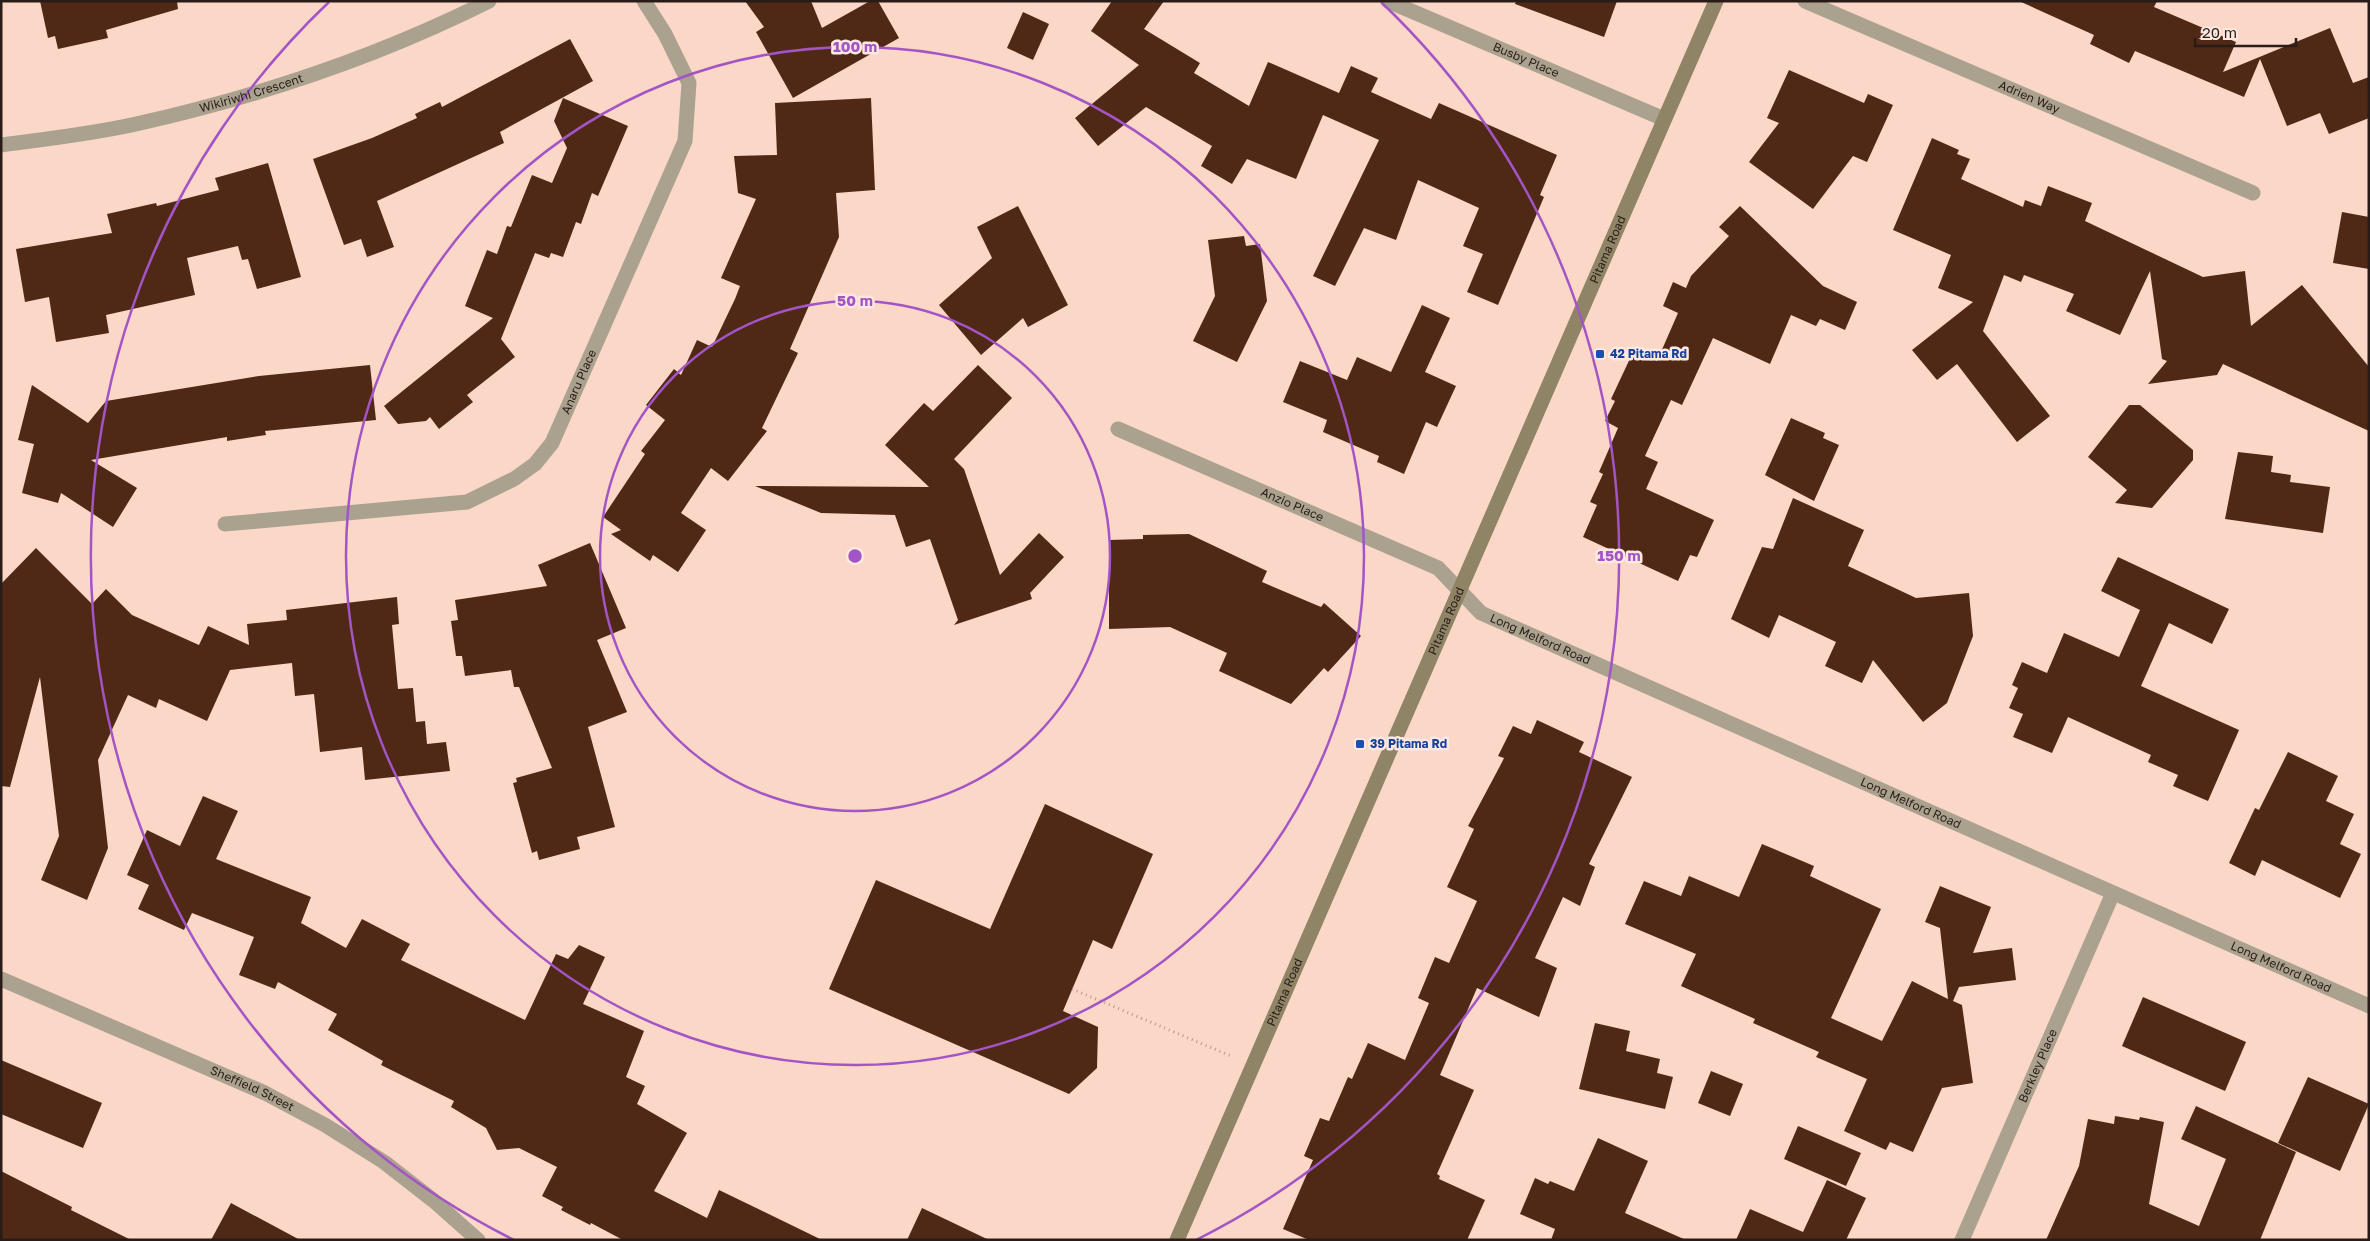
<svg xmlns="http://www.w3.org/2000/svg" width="2370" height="1241" font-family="'Golos Text',sans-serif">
<rect width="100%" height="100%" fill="#fbd7c8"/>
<g fill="#502916">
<path d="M 40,1 L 177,1 L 178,9 L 106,30 L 108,38 L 58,49 L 55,36 L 48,38 Z"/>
<path d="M 745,1 L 811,1 L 822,28 L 870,1 L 878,1 L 899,38 L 793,98 L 756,32 L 764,27 Z"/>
<path d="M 1112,1 L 1164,1 L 1144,29 L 1200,63 L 1194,73 L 1249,106 L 1268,62 L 1339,93 L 1351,66 L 1378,78 L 1371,92 L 1431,119 L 1439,103 L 1557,155 L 1540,195 L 1544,197 L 1498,305 L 1467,292 L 1483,254 L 1463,246 L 1479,208 L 1418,180 L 1396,240 L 1364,228 L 1335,286 L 1313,276 L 1379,140 L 1323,115 L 1296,179 L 1247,159 L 1232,184 L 1201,166 L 1212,146 L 1146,107 L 1098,146 L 1075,118 L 1139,65 L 1091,31 Z"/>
<path d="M 1516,1 L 1617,1 L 1604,37 L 1515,4 Z"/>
<path d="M 2019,1 L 2157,1 L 2154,7 L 2236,42 L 2223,72 L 2330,28 L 2353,83 L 2369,77 L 2369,118 L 2329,134 L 2320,113 L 2287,126 L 2260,59 L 2244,97 L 2135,51 L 2129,63 L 2090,44 L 2094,35 Z"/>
<path d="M 1023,12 L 1049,24 L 1033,60 L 1007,48 Z"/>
<path d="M 570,39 L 593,81 L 500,132 L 504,143 L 377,201 L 394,247 L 367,257 L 361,239 L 344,245 L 313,159 L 372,138 L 417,118 L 415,114 L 440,102 L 442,107 Z"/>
<path d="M 1789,70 L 1864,103 L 1868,94 L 1893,105 L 1867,162 L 1853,156 L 1813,209 L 1749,162 L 1779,123 L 1767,118 Z"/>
<path d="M 563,98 L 628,126 L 598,196 L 592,193 L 581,224 L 576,222 L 563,257 L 551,253 L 549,258 L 535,253 L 501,339 L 515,357 L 467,395 L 473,402 L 439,429 L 430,417 L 426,421 L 398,424 L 384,406 L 493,318 L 465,306 L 487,250 L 497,254 L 507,226 L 511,227 L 532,175 L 552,183 L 567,148 L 554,121 Z"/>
<path d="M 871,98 L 875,190 L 836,193 L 839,237 L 790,349 L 798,353 L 762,428 L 767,431 L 728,481 L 711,468 L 681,513 L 706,530 L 678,572 L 653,555 L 650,561 L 611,534 L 621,530 L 603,517 L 645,454 L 641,451 L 665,420 L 646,405 L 674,369 L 681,375 L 697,340 L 712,347 L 735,299 L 740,286 L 721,278 L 756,199 L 738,193 L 734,156 L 777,155 L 775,103 Z"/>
<path d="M 1932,138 L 1959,150 L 1957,154 L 1970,159 L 1961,179 L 2023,207 L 2025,200 L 2041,206 L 2048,186 L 2092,203 L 2085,221 L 2203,277 L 2245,271 L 2251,326 L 2302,285 L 2369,367 L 2369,431 L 2223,364 L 2217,375 L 2148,384 L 2167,361 L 2162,359 L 2150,271 L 2120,335 L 2066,311 L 2074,294 L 2024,275 L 2021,282 L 2004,275 L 1983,331 L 2050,416 L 2017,442 L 1957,364 L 1937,380 L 1912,350 L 1973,302 L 1938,288 L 1951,255 L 1893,230 Z"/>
<path d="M 268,163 L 301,277 L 257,289 L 248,259 L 242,260 L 238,246 L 187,258 L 195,295 L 106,315 L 109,333 L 56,342 L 49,297 L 25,302 L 16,249 L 112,233 L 107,214 L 156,203 L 157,206 L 219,190 L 215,178 Z"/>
<path d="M 1018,206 L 1068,305 L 1028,327 L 1023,318 L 981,355 L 939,305 L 992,258 L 977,227 Z"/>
<path d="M 1740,206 L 1823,286 L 1857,302 L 1845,330 L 1820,319 L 1816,326 L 1791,315 L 1770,364 L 1713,338 L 1682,405 L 1671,400 L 1645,456 L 1658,462 L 1646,489 L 1714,520 L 1697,557 L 1690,555 L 1678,581 L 1583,537 L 1597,505 L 1590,502 L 1603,474 L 1599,472 L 1618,428 L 1605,421 L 1615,401 L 1611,399 L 1634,350 L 1657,361 L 1678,313 L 1663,306 L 1673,282 L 1686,288 L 1691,276 L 1729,236 L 1719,227 Z"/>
<path d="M 2342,212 L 2369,217 L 2369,269 L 2333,263 Z"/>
<path d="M 1244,236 L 1246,246 L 1260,244 L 1267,301 L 1237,362 L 1193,341 L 1215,296 L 1208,240 Z"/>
<path d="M 1422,305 L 1450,318 L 1425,372 L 1456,386 L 1437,427 L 1426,422 L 1404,474 L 1377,462 L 1379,456 L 1323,432 L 1327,420 L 1283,402 L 1300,361 L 1347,380 L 1357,357 L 1391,372 Z"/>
<path d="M 370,365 L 376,420 L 265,431 L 266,435 L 227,441 L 227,437 L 91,460 L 137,488 L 113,527 L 61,493 L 58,503 L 22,493 L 34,444 L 18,440 L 32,385 L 88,423 L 106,401 L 259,376 Z"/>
<path d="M 978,365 L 1012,398 L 954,459 L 964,469 L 1000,575 L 1039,533 L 1064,557 L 1030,593 L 1032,599 L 954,625 L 958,620 L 930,539 L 906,547 L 895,515 L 821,513 L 755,486 L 929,487 L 885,445 L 924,403 L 933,411 Z"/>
<path d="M 2129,405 L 2140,405 L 2193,450 L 2193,460 L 2152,508 L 2115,503 L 2127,490 L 2088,457 Z"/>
<path d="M 1791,418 L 1825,433 L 1823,438 L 1839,445 L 1814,501 L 1765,475 Z"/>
<path d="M 2238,452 L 2273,456 L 2271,472 L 2291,475 L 2290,482 L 2330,487 L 2323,533 L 2225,519 Z"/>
<path d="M 1793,498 L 1864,530 L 1848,566 L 1916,598 L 1969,593 L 1973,636 L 1947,703 L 1923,722 L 1873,660 L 1862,683 L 1825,666 L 1836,642 L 1779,615 L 1769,638 L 1731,619 L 1762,547 L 1773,549 Z"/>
<path d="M 1189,534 L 1267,571 L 1262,582 L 1321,607 L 1324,603 L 1361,636 L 1328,672 L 1324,668 L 1291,704 L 1219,671 L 1227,653 L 1170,627 L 1109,629 L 1109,540 L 1143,539 L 1143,535 Z"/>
<path d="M 590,543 L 626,628 L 597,640 L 627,712 L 588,727 L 615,827 L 577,837 L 580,849 L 539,860 L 537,851 L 532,853 L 513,783 L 517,782 L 516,778 L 552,768 L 519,687 L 514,687 L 511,670 L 465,676 L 462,656 L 456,656 L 451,621 L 458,620 L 455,600 L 547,586 L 538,565 Z"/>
<path d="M 36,548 L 92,604 L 106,589 L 132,615 L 199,645 L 208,626 L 249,645 L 247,624 L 287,620 L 286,610 L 397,597 L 399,624 L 392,625 L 398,689 L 413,688 L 416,722 L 425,721 L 427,744 L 446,742 L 450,771 L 365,780 L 362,747 L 320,752 L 314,694 L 295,696 L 292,663 L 230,670 L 207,721 L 159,699 L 156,708 L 128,695 L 98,760 L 108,848 L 87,900 L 41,880 L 59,836 L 40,677 L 10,787 L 1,786 L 1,584 Z"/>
<path d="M 2118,557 L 2229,609 L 2212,644 L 2169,623 L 2141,686 L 2239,730 L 2208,801 L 2173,786 L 2178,775 L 2148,762 L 2151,755 L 2068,717 L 2052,753 L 2013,737 L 2023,714 L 2009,708 L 2018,688 L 2012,685 L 2022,662 L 2047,673 L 2064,633 L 2119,657 L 2140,610 L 2101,591 Z"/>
<path d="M 1537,720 L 1584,742 L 1579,752 L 1632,777 L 1589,864 L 1595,867 L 1580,906 L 1563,897 L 1535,958 L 1557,968 L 1539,1017 L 1477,988 L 1440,1075 L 1474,1090 L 1437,1174 L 1440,1176 L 1439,1179 L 1485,1200 L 1467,1240 L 1309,1240 L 1283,1229 L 1313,1160 L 1304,1156 L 1320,1118 L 1329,1121 L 1348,1077 L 1352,1079 L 1368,1043 L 1405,1060 L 1429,1003 L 1418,998 L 1435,957 L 1449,963 L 1477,901 L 1447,887 L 1474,829 L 1468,826 L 1500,766 L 1504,758 L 1498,756 L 1513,726 L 1531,734 Z"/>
<path d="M 2288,752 L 2338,776 L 2326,801 L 2354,814 L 2340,844 L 2361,854 L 2340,898 L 2262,860 L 2255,876 L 2229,863 L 2255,808 L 2259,810 Z"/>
<path d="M 203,796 L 238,811 L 216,859 L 311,897 L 301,923 L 346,948 L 362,919 L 410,944 L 401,960 L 525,1020 L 556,954 L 568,959 L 579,945 L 605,957 L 583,1004 L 644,1031 L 626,1077 L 645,1086 L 637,1104 L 687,1133 L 654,1191 L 707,1218 L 719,1190 L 822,1240 L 623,1240 L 591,1223 L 590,1225 L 561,1210 L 563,1207 L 542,1196 L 557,1167 L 519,1148 L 497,1150 L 486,1128 L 451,1107 L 454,1101 L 381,1065 L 383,1061 L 328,1030 L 337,1014 L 278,982 L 275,989 L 239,975 L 254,937 L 192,913 L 184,930 L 138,909 L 149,885 L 127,875 L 147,830 L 180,846 Z"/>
<path d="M 1045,804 L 1153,854 L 1112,949 L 1093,940 L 1063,1011 L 1098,1027 L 1097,1068 L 1069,1094 L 829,989 L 876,880 L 990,929 Z"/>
<path d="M 1762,844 L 1814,866 L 1810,876 L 1881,909 L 1831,1018 L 1882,1041 L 1912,981 L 1948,999 L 1940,928 L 1925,922 L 1940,886 L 1991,907 L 1973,953 L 2012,948 L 2016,980 L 1959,987 L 1953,1001 L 1962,1005 L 1973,1083 L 1942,1088 L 1913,1152 L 1890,1142 L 1886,1150 L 1844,1131 L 1867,1079 L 1816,1057 L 1819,1052 L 1753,1023 L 1755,1019 L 1681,986 L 1696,954 L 1625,924 L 1644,881 L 1681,896 L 1689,876 L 1739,897 Z"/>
<path d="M 2143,997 L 2246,1042 L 2225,1091 L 2122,1046 Z"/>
<path d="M 1595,1023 L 1630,1031 L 1626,1051 L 1660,1059 L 1657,1073 L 1673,1077 L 1665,1109 L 1579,1089 Z"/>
<path d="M 1,1060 L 102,1103 L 83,1148 L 1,1114 Z"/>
<path d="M 1711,1071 L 1743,1084 L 1730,1116 L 1698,1103 Z"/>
<path d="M 2308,1077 L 2369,1104 L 2340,1171 L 2278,1143 Z"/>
<path d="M 2196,1106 L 2296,1152 L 2260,1240 L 2046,1240 L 2079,1166 L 2088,1119 L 2114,1124 L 2115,1116 L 2139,1120 L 2140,1117 L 2164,1122 L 2149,1204 L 2199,1226 L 2226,1159 L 2181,1139 Z"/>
<path d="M 1798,1126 L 1861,1153 L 1846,1186 L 1784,1159 Z"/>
<path d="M 1598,1138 L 1648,1161 L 1625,1213 L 1686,1240 L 1551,1240 L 1555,1229 L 1520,1214 L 1535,1178 L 1548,1184 L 1550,1181 L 1574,1191 Z"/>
<path d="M 1,1171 L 72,1207 L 71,1210 L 131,1240 L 1,1240 Z"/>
<path d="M 1827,1180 L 1866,1198 L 1846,1240 L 1736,1240 L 1750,1209 L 1803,1232 Z"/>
<path d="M 231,1203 L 300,1240 L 211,1240 Z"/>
<path d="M 922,1208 L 989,1240 L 907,1240 Z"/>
</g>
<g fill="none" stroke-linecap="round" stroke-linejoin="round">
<path stroke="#b69a8e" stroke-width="3" stroke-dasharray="1 4" stroke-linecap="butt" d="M 1072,989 L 1231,1056"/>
<g stroke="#aaa28e" stroke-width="15">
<path id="s1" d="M 1388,1 L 1664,119"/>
<path id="s2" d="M 1805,1 L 2253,193"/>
<path id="s3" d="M 1,145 C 46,139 92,134 136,124 C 257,97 377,57 489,1"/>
<path id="s4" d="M 1118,429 L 1438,568 L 1481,613 L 2369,1006"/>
<path id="s5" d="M 225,524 L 467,502 L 514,479 L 535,464 L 552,443 L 685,141 L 689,83 L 665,34 L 644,1"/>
<path id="s6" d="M 1,979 L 265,1093 L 325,1125 L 384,1162 L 434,1201 L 478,1240"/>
<path id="s7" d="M 1962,1240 L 2113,893"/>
</g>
<path stroke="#8f8466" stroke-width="15" id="s8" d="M 1177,1240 L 1716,1"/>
</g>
<g fill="none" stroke="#a355c6" stroke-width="2.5">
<circle cx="855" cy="556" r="255"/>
<circle cx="855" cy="556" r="509"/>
<path d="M514 1240A764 764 0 0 1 329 2M1381 2A764 764 0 0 1 1196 1240"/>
</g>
<g fill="#1a4fb4" stroke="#fee8df" stroke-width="2">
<rect x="1595" y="349" width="10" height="10" rx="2.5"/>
<rect x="1355" y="739" width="10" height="10" rx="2.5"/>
</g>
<g text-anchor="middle" stroke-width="5" stroke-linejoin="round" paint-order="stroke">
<g font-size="12" fill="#291c17" stroke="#fee8df">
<text dy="4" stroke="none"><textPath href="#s1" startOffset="150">Busby Place</textPath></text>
<text dy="4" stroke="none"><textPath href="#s3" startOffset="256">Wikiriwhi Crescent</textPath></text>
<text dy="4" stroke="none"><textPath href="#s2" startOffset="244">Adrien Way</textPath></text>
<text dy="4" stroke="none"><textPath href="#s8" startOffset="1080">Pitama Road</textPath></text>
<text dy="4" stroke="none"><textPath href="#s5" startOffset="415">Anaru Place</textPath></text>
<text dy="4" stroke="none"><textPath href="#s4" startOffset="190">Anzio Place</textPath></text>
<text dy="4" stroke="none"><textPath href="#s8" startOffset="675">Pitama Road</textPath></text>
<text dy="4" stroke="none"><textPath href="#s4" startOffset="476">Long Melford Road</textPath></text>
<text dy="4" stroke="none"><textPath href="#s4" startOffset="881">Long Melford Road</textPath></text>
<text dy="4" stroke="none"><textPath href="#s4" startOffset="1286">Long Melford Road</textPath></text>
<text dy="4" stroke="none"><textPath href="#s8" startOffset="270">Pitama Road</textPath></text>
<text dy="4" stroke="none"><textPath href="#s7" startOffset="190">Berkley Place</textPath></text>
<text dy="4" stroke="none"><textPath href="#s6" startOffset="274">Sheffield Street</textPath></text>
</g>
<g font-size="12" font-weight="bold" fill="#164399" stroke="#fee8df" text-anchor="start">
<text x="1610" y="358">42 Pitama Rd</text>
<text x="1370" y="748">39 Pitama Rd</text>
</g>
</g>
<circle cx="855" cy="556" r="8" fill="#a355c6" stroke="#fee8df" stroke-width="2.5"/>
<g font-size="15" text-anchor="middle" font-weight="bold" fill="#a355c6" stroke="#fee8df" stroke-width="5" stroke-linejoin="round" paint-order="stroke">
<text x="855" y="52">100 m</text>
<text x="855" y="306">50 m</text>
<text x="1619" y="561">150 m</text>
</g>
<rect width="2370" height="1241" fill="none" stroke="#291c17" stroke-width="5"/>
<path d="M2195 38v8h101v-8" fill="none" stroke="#291c17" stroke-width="2.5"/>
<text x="2202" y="38" font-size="15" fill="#291c17" stroke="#fee8df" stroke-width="4" paint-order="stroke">20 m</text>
</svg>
